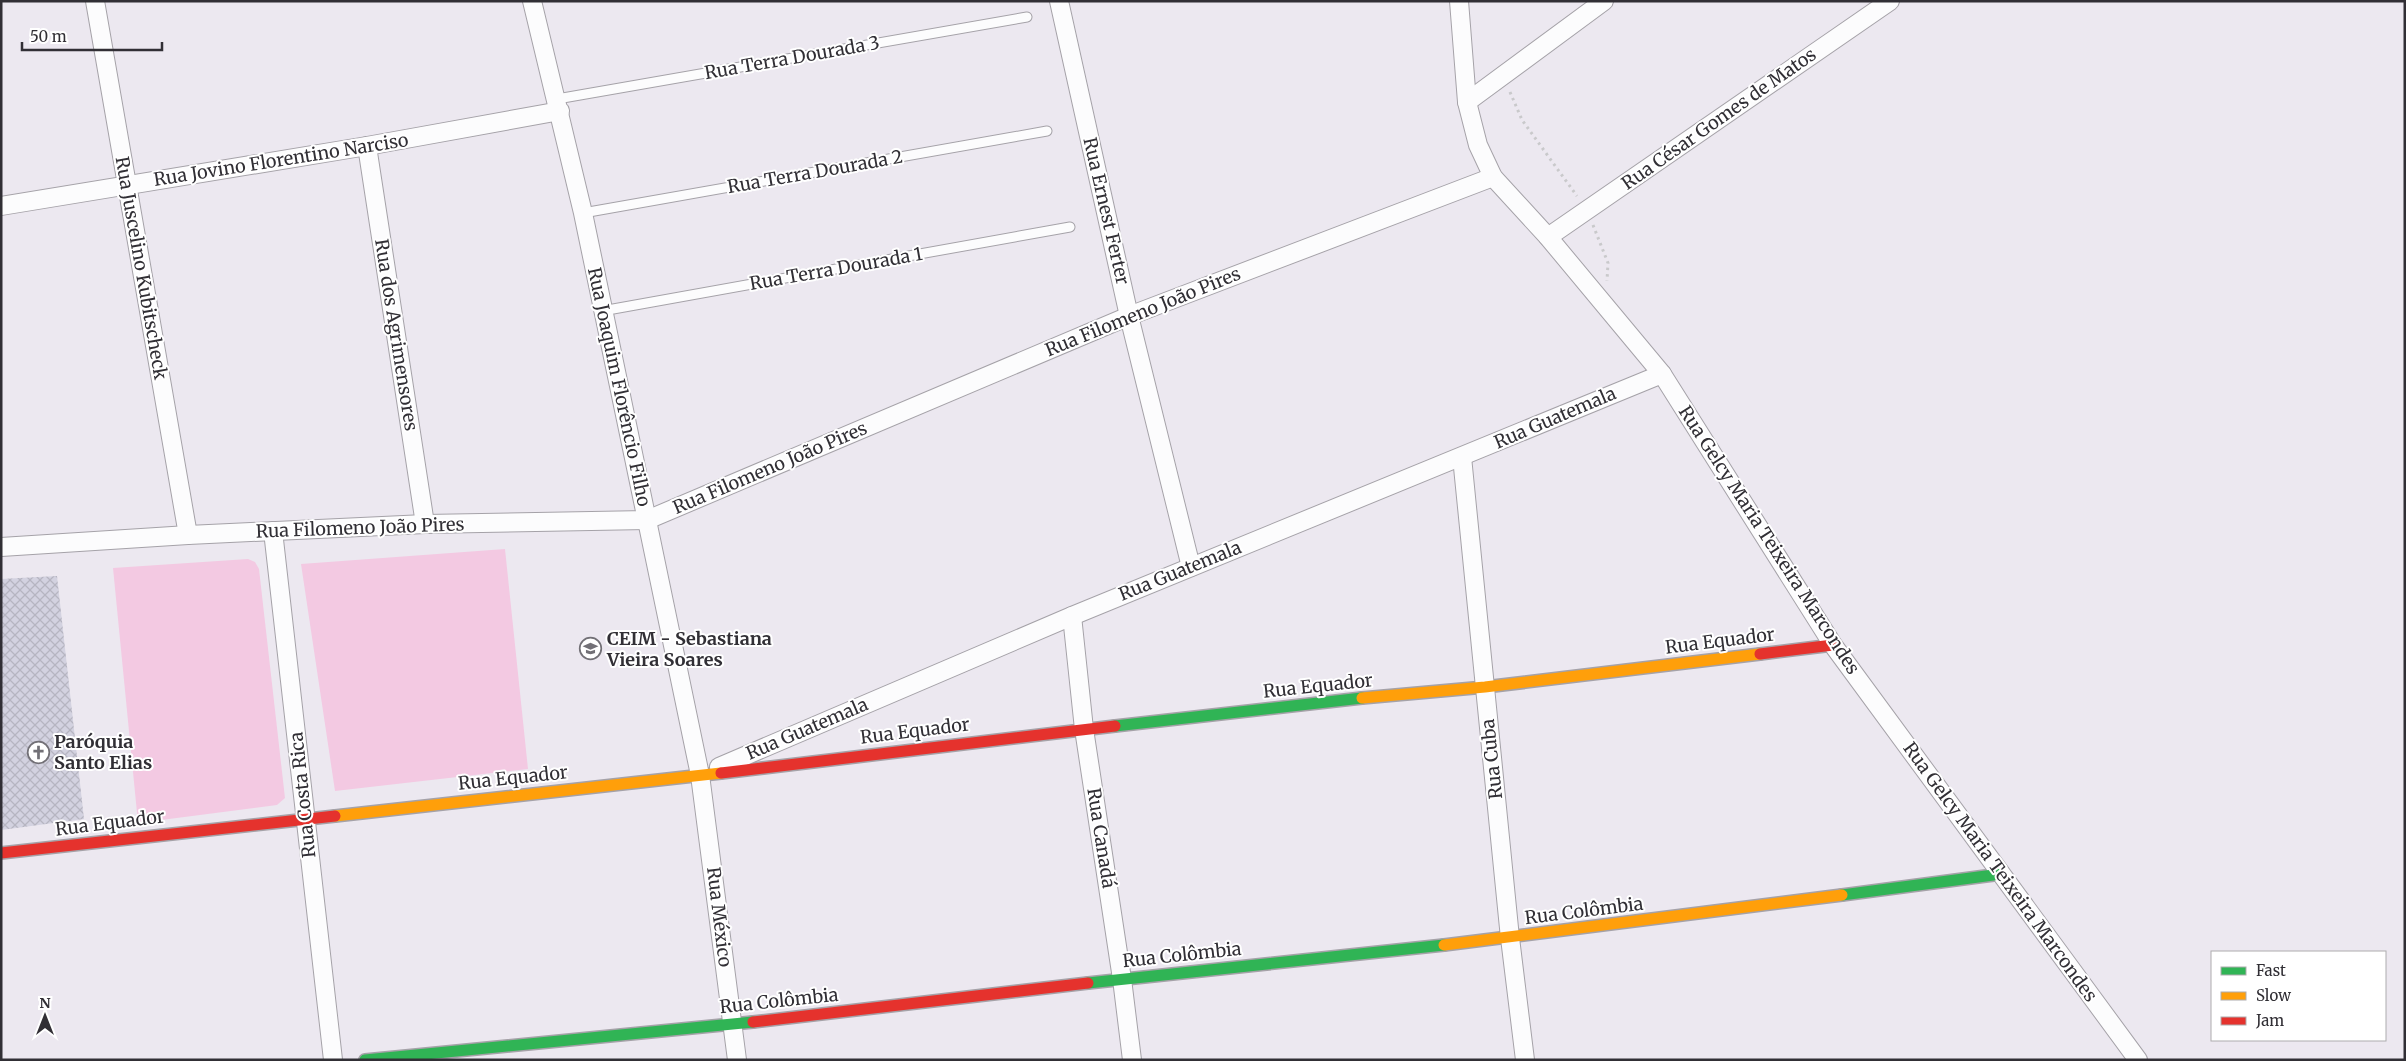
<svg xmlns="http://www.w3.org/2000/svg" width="2406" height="1061" font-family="Merriweather,serif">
<defs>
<pattern id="building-cross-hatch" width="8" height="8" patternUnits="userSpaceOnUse" patternTransform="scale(1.25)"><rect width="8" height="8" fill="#d3d2e0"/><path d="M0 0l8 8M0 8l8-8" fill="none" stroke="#b6b5c1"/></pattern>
</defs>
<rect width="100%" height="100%" fill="#ece8f0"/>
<g fill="#f3c9e2">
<path d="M 505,549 L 528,769 L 335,791 L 301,564 Z"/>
<path d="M 248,559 L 255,562 L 259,569 L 285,798 L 277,805 L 138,823 L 113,568 Z"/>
</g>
<path fill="url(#building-cross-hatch)" d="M 57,576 L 84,819 L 1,830 L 1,579 Z"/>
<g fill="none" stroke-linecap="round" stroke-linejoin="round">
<defs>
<g id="lane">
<path d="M 557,99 L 1027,17"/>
<path d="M 583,213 L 1047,131"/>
<path d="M 602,311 L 1070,227"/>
</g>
<g id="street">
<path d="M 95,1 L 188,535"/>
<path d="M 532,1 L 583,213 L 700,775 L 737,1060"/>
<path d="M 1059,1 L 1129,316 L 1191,567"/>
<path d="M 1459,1 L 1467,102 L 1478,145 L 1493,177 L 1548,237 L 1662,374 L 1833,645 L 2138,1060"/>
<path d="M 1467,102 L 1604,1"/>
<path d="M 367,146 L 425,524"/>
<path d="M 1,206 L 367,146 L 560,111"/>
<path d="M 1548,237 L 1890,1"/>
<path d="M 1462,457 L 1510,938 L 1525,1060"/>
<path d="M 273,531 L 333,1060"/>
<path d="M 1,547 L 188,535 L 425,524 L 647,520 L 1129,316 L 1493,177"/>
<path d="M 1072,616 L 1084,729 L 1122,979 L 1132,1060"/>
<path d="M 719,767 L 1072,616 L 1662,374"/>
</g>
<g id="fast">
<path d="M 1115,726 L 1362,698"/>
<path d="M 1842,895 L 2001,874"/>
<path d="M 1088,983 L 1444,945"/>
<path d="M 365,1060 L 753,1022"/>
</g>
<g id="slow">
<path d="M 1362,698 L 1485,687 L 1760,654"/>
<path d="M 335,816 L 721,773"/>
<path d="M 1444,945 L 1842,895"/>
</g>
<g id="jam">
<path d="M 1760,654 L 1833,645"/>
<path d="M 721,773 L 1115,726"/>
<path d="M 1,853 L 335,816"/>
<path d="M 753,1022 L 1088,983"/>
</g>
</defs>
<use href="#lane" stroke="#a5a2a8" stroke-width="11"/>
<use href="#street" stroke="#a5a2a8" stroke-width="20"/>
<use href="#fast" stroke="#a5a2a8" stroke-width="14"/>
<use href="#slow" stroke="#a5a2a8" stroke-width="14"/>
<use href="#jam" stroke="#a5a2a8" stroke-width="14"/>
<g stroke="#c9c9cb" stroke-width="3" stroke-dasharray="2.5 4" stroke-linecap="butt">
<path d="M 1510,92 L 1522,120 L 1577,196"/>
<path d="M 1593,225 L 1608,263 L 1607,281"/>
</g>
<use href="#lane" stroke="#fcfcfd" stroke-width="9"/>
<use href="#street" stroke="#fcfcfd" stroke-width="18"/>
<use href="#fast" stroke="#30b455" stroke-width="11"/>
<use href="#slow" stroke="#ff9f0a" stroke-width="11"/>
<use href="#jam" stroke="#e5322d" stroke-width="11"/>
</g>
<defs>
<symbol id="school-ring" viewBox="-11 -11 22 22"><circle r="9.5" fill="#fff" stroke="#727076" stroke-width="1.5"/><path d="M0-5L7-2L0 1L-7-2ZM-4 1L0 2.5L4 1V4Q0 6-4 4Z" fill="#727076"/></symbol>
<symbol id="church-ring" viewBox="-11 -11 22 22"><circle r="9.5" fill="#fff" stroke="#727076" stroke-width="1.5"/><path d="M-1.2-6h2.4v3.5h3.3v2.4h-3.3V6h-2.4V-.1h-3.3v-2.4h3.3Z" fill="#727076"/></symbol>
</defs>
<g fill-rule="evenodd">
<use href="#school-ring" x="578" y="636" width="25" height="25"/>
<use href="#church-ring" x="26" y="740" width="25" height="25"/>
</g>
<g text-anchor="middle" stroke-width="4" stroke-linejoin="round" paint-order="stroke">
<g font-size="18" fill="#312f35" stroke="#fff">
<text transform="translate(792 58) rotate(-10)" y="6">Rua Terra Dourada 3</text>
<text transform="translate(1719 119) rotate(-35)" y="6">Rua César Gomes de Matos</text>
<text transform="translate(281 160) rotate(-9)" y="6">Rua Jovino Florentino Narciso</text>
<text transform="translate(815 172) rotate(-10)" y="6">Rua Terra Dourada 2</text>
<text transform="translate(1106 211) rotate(77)" y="6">Rua Ernest Ferter</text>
<text transform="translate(141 268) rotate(80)" y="6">Rua Juscelino Kubitscheck</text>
<text transform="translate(836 269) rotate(-10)" y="6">Rua Terra Dourada 1</text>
<text transform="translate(1143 312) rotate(-22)" y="6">Rua Filomeno João Pires</text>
<text transform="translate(396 335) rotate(81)" y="6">Rua dos Agrimensores</text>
<text transform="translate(619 387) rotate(78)" y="6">Rua Joaquim Florêncio Filho</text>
<text transform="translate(1555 418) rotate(-23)" y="6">Rua Guatemala</text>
<text transform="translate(770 468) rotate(-23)" y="6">Rua Filomeno João Pires</text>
<text transform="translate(360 528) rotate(-2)" y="6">Rua Filomeno João Pires</text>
<text transform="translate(1769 540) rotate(57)" y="6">Rua Gelcy Maria Teixeira Marcondes</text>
<text transform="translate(1180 571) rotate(-22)" y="6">Rua Guatemala</text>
<text transform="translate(1720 641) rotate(-7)" y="6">Rua Equador</text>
<text transform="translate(1318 686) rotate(-6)" y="6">Rua Equador</text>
<text transform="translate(807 729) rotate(-23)" y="6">Rua Guatemala</text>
<text transform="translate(915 731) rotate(-7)" y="6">Rua Equador</text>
<text transform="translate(1492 759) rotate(-96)" y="6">Rua Cuba</text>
<text transform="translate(513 778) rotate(-6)" y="6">Rua Equador</text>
<text transform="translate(303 795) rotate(-96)" y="6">Rua Costa Rica</text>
<text transform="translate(110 823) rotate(-7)" y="6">Rua Equador</text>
<text transform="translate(1101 838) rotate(81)" y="6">Rua Canadá</text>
<text transform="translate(2000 872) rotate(54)" y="6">Rua Gelcy Maria Teixeira Marcondes</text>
<text transform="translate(1584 911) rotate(-7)" y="6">Rua Colômbia</text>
<text transform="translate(719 917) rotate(83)" y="6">Rua México</text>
<text transform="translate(1182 955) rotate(-6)" y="6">Rua Colômbia</text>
<text transform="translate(779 1001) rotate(-6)" y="6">Rua Colômbia</text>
</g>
<g font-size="18" font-weight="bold" fill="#312f35" stroke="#fff" text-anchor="start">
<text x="607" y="645">CEIM - Sebastiana<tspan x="607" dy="21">Vieira Soares</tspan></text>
<text x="54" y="748">Paróquia<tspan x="54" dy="21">Santo Elias</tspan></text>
</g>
</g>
<rect width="2406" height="1061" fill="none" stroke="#312f35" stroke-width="5"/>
<rect x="2211" y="951" width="175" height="90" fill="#ffffff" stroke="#adacae"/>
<rect x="2221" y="967" width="25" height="8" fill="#30b455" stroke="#adacae"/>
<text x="2256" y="976" font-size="15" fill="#312f35">Fast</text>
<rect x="2221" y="992" width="25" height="8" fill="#ff9f0a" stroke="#adacae"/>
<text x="2256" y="1001" font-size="15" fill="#312f35">Slow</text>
<rect x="2221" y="1017" width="25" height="8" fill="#e5322d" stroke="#adacae"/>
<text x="2256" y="1026" font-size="15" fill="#312f35">Jam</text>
<g transform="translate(45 1016)" stroke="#ffffff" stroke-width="4" paint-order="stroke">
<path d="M0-4L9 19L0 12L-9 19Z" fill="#312f35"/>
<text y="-8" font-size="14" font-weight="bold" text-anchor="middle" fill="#312f35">N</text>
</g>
<path d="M22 42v8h140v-8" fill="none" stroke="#312f35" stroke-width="2.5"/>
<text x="30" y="42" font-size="15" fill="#312f35" stroke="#ffffff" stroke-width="4" paint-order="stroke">50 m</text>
</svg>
